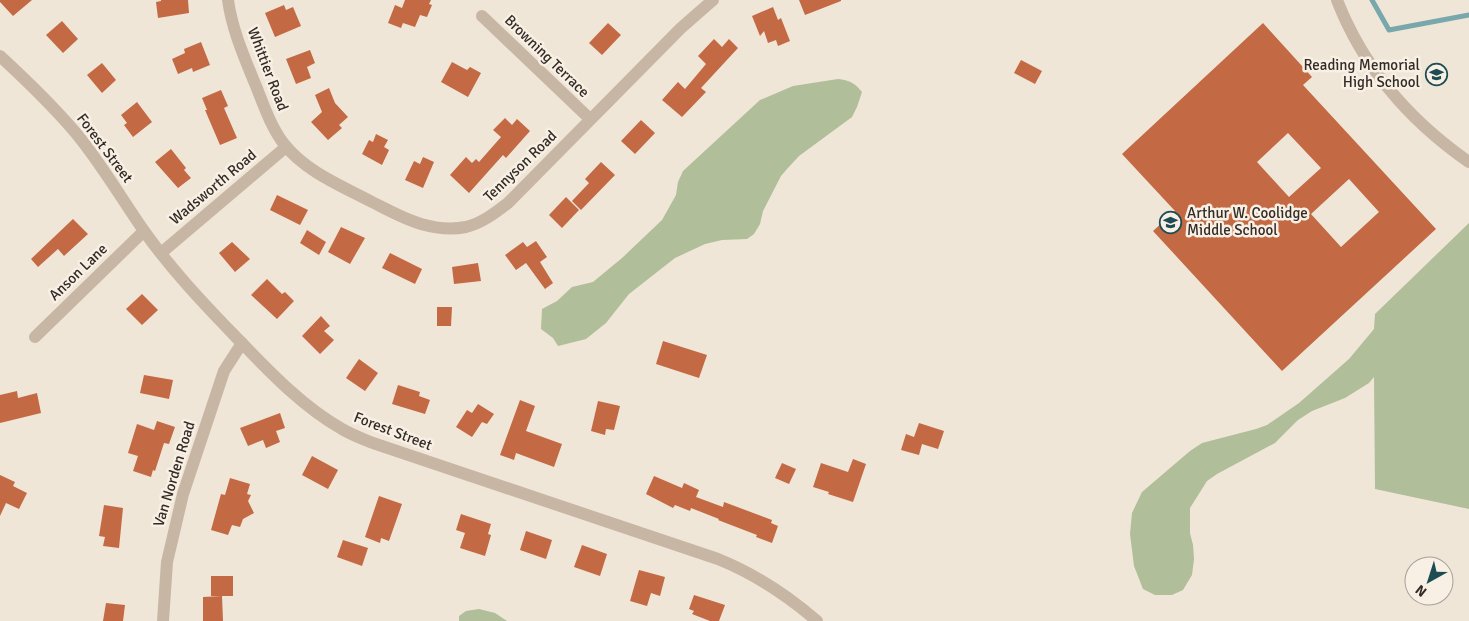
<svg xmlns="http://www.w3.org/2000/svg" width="1469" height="621" font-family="Signika,sans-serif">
<rect width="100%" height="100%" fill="#f0e6d8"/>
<g fill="#b0be99">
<path d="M 838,79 C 849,80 855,83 862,92 L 857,107 L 852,117 L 799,156 L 787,169 L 781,176 L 763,211 L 760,224 L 754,234 L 747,239 L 722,240 L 705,244 L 675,258 L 629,294 L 606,323 L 586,339 L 558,346 L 553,338 L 541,329 L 542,309 L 557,301 L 572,287 L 593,282 L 622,258 L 662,220 L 676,195 L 678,182 L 683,171 L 760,100 L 793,86 Z"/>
<path d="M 1469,223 L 1469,509 L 1375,489 L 1374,377 L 1369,383 L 1345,398 L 1312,411 L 1298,420 L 1275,443 L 1217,474 L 1207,481 L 1190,508 L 1190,533 L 1193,545 L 1194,559 L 1192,575 L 1183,590 L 1172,595 L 1155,595 L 1143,589 L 1134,566 L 1130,534 L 1132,513 L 1142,492 L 1190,451 L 1202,443 L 1256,429 L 1267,425 L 1299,403 L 1349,359 L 1374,329 L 1375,314 Z"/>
<path d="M 479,609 L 495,613 L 507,621 L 459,621 L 459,616 L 466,611 Z"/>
</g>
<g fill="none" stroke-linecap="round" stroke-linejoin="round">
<path stroke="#78a7ac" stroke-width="5" d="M 1372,0 L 1389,30 L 1469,15"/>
</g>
<g fill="#c36944" fill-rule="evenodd">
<path d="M 0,0 L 32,0 L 13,16 L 0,2 Z"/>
<path d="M 161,0 L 188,0 L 189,13 L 158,18 L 156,2 L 161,1 Z"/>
<path d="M 405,0 L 431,0 L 429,4 L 432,5 L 427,17 L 420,15 L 415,27 L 403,23 L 401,28 L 388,23 L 395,5 L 402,8 Z"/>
<path d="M 799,0 L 841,0 L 841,1 L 805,15 Z"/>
<path d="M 284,5 L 286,10 L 293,7 L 301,26 L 275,37 L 265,13 Z"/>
<path d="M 773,7 L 778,20 L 781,18 L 790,41 L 778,46 L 776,40 L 768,43 L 764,31 L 760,36 L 752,16 Z"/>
<path d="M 62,21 L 78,39 L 63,53 L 46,35 Z"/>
<path d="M 608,23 L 621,35 L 602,55 L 589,43 Z"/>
<path d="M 1263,23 L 1312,77 L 1303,85 L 1436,229 L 1282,371 L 1153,231 L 1175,211 L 1122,154 ZM 1288,133 L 1321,168 L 1289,197 L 1257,162 ZM 1349,179 L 1379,212 L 1341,247 L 1311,214 Z"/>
<path d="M 714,39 L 722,47 L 729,39 L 738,48 L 701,88 L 706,92 L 682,117 L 662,100 L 678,82 L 685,89 L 706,64 L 698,56 Z"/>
<path d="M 201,42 L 210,65 L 193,72 L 192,68 L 178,74 L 172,59 L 185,53 L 184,49 Z"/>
<path d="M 310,50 L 315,63 L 307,67 L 311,78 L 296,84 L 286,59 Z"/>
<path d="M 1021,60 L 1042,71 L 1035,84 L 1014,73 Z"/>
<path d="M 452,62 L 467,70 L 470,67 L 481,73 L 468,97 L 441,82 Z"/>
<path d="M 102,63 L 116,80 L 102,93 L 87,75 Z"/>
<path d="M 329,88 L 335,103 L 348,117 L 339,125 L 342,128 L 328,140 L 311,122 L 322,112 L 315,95 Z"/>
<path d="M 221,90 L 228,106 L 224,108 L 237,138 L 220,145 L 205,110 L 207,110 L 202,98 Z"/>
<path d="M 137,102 L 152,122 L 133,137 L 124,125 L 127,123 L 121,115 Z"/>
<path d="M 505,118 L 512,125 L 517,119 L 530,131 L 506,158 L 503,155 L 469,193 L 450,175 L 466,157 L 472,163 L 476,159 L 479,162 L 501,137 L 493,130 Z"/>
<path d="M 641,120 L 655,133 L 635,154 L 621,141 Z"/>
<path d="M 376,134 L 388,140 L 384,147 L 389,150 L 382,165 L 362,154 L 369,140 L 373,142 Z"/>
<path d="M 171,149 L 186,168 L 184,170 L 191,178 L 178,188 L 155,162 Z"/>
<path d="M 423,157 L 434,162 L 423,188 L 405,180 L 414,161 L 420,164 Z"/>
<path d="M 601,162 L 615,175 L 581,210 L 572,201 L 589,183 L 585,179 Z"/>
<path d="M 277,195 L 308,210 L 300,225 L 270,210 Z"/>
<path d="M 566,197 L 579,210 L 562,228 L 549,215 Z"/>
<path d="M 73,219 L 88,234 L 64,256 L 58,249 L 38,267 L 31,259 Z"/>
<path d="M 341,227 L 365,238 L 350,264 L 328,252 Z"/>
<path d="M 307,230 L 326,242 L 319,255 L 300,243 Z"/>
<path d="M 536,241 L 547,257 L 540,262 L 553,283 L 545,289 L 526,263 L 516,270 L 505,255 L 523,242 L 527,247 Z"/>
<path d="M 232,242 L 250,259 L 235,272 L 219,253 Z"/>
<path d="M 390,253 L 422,269 L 415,284 L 382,268 Z"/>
<path d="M 478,263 L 481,281 L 454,284 L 452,267 Z"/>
<path d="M 267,279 L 282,294 L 285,292 L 294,301 L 277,319 L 251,295 Z"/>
<path d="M 142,294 L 158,310 L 142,325 L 126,309 Z"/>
<path d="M 437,307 L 452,307 L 451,326 L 437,326 Z"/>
<path d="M 321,316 L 330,326 L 324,331 L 334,340 L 320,354 L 302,336 Z"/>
<path d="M 663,341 L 707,355 L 699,378 L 656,364 Z"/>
<path d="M 359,359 L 378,373 L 365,391 L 346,378 Z"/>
<path d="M 144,375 L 173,380 L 169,399 L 140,393 Z"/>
<path d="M 398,385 L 420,392 L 419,396 L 430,400 L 425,414 L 392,404 Z"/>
<path d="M 17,391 L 18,398 L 37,393 L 41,413 L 0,423 L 0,395 Z"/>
<path d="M 520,400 L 535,406 L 526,431 L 562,444 L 554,467 L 516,453 L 514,460 L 500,455 Z"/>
<path d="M 598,401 L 620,406 L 614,430 L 606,429 L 605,435 L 591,431 Z"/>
<path d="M 478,404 L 494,414 L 487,424 L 482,422 L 472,437 L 456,427 L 467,410 L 472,413 Z"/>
<path d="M 280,413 L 285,428 L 276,431 L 280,442 L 266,448 L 263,440 L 248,446 L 240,428 Z"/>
<path d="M 157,421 L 175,427 L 169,444 L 164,443 L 155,471 L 153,470 L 151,477 L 133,471 L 138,456 L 128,453 L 137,424 L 154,430 Z"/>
<path d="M 919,423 L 944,431 L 938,449 L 922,444 L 919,455 L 901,450 L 906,434 L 914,437 Z"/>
<path d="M 312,456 L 338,470 L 328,489 L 302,475 Z"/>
<path d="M 853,459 L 866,464 L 853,502 L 828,494 L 829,492 L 813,487 L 821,463 L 848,472 Z"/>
<path d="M 782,463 L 796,469 L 789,484 L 775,478 Z"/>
<path d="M 0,475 L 15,482 L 13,486 L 27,493 L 19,509 L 6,503 L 0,516 Z"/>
<path d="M 654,476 L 682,488 L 684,483 L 699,490 L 696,497 L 723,507 L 724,502 L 772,520 L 771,523 L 778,526 L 772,543 L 756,537 L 757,535 L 718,520 L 719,519 L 691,508 L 690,511 L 675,505 L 673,508 L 646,494 Z"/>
<path d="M 230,478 L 250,484 L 247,494 L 251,495 L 248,501 L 254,513 L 243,519 L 240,527 L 232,525 L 228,535 L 211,530 L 221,494 L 225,495 Z"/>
<path d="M 379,496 L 402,504 L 389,541 L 381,538 L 380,543 L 365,537 Z"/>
<path d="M 104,505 L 123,508 L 119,548 L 103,546 L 105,537 L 99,536 Z"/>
<path d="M 461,514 L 491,524 L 488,534 L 491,535 L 485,556 L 460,548 L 465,533 L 456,530 Z"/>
<path d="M 526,531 L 552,540 L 546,559 L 520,550 Z"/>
<path d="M 343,540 L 368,548 L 362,566 L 337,557 Z"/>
<path d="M 582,545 L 607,554 L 600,576 L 574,567 Z"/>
<path d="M 639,570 L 665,577 L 660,596 L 651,593 L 647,606 L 630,601 Z"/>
<rect x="211" y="576" width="22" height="20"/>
<path d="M 694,595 L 725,605 L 719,621 L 710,621 L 692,614 L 694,611 L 689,609 Z"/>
<path d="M 222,596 L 223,621 L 203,621 L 203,597 Z"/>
<path d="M 106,603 L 125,605 L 123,621 L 103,621 Z"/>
</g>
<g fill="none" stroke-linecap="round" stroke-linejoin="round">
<g stroke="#c8b6a5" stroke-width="12">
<path d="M 228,0 C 232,30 245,59 256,86 C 264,106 271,127 284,144 C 306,172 342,186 372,202 C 388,210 404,219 421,224 C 435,228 451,230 466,227 C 482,223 495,213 508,203 L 681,28 L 713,0"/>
<path d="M 1337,0 C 1363,67 1410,121 1469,162"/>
<path d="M 482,16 L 590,119"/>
<path d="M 0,56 C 26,80 52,105 75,132 C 101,163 121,198 144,231 C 171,269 202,302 234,335 C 266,368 301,406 342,429 C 352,435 363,439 373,443 L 718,559 C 755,574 787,595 817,621"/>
<path d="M 161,253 L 286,147"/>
<path d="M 35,337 L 144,231"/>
<path d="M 163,621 L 167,562 L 183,494 L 224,371 L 242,343"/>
</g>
</g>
<defs>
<symbol id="school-ring" viewBox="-11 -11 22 22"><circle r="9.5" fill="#f8f0e4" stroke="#1d4d53" stroke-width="1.5"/><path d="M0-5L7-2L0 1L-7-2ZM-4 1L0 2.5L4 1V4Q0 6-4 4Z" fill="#1d4d53"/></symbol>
</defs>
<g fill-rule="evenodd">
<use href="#school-ring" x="1424" y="62" width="25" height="25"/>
<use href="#school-ring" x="1158" y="210" width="25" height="25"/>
</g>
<g text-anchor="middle" stroke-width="5" stroke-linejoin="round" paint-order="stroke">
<g font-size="15" fill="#332b26" stroke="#f8f0e4">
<text transform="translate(547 56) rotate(44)" y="5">Browning Terrace</text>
<text transform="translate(268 69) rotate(69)" y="5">Whittier Road</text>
<text transform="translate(105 148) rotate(53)" y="5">Forest Street</text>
<text transform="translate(520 166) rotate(-44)" y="5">Tennyson Road</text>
<text transform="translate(213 187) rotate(-40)" y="5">Wadsworth Road</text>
<text transform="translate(78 272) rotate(-44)" y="5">Anson Lane</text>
<text transform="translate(393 431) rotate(21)" y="5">Forest Street</text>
<text transform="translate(174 474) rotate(-73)" y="5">Van Norden Road</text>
</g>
<g font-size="15" fill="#332b26" stroke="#f8f0e4" text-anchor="end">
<text x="1420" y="70">Reading Memorial<tspan x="1420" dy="17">High School</tspan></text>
<text x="1187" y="218" text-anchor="start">Arthur W. Coolidge<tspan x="1187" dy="17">Middle School</tspan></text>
</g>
</g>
<g transform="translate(1429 581) rotate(219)"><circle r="24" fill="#f8f0e4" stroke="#a9a198"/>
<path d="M0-4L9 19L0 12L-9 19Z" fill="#1d4d53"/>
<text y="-8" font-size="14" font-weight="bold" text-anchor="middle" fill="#332b26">N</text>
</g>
</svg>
